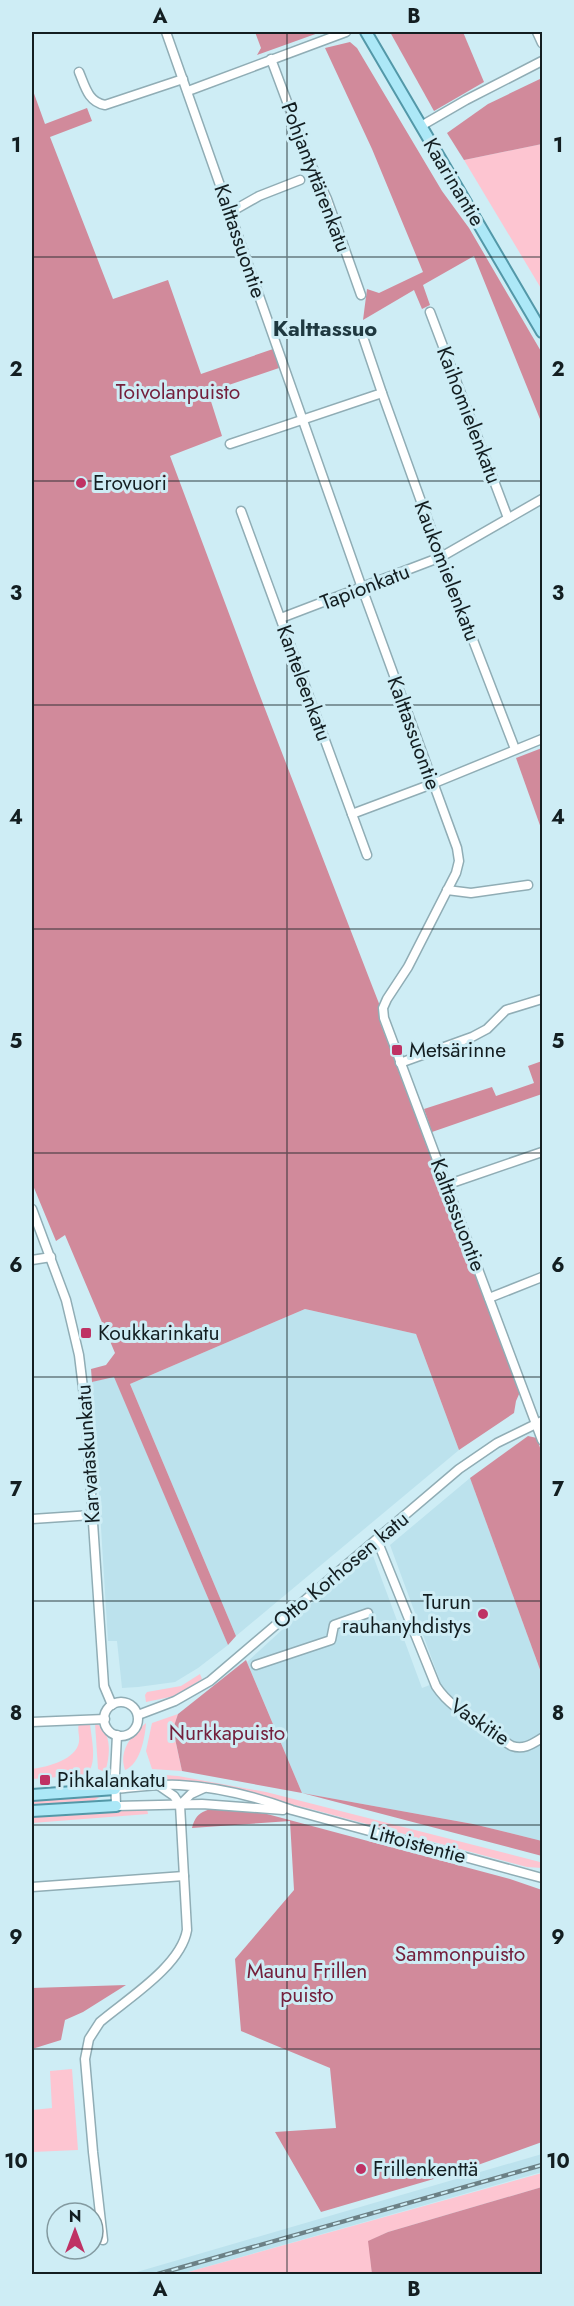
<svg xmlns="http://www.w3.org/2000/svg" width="574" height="2306" font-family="Jost,sans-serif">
<rect width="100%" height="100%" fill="#ceedf5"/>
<g fill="#bce2ed">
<path d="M 305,1309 L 416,1334 L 459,1450 L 236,1636 L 130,1384 Z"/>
<path d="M 114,1376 L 228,1645 L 198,1668 L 175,1682 L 138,1687 L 122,1688 L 117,1641 L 108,1641 L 92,1382 Z"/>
<path d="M 470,1478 L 542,1675 L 542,1841 L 473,1824 L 302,1793 L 247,1662 L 306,1608 L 372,1553 L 422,1688 L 440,1681 L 390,1545 Z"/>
<path d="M 542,2154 L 542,2172 L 181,2274 L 130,2274 Z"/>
</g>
<g fill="#fdc5d1">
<path d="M 542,144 L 542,290 L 464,160 Z"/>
<path d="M 200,1674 L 202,1679 L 175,1696 L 146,1702 L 145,1695 L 147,1692 L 181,1686 Z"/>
<path d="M 178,1714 L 173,1730 L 182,1771 L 152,1769 L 146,1751 L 152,1723 Z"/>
<path d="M 79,1723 L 90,1723 C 91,1738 99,1766 85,1775 L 32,1779 L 32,1769 C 47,1767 76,1760 79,1742 C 80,1736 77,1730 79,1723 Z"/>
<path d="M 95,1723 C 113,1731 110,1757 105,1772 L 98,1769 Z"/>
<path d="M 146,1723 C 145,1738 140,1764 125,1770 C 118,1750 132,1735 146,1723 Z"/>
<path d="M 152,1774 L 178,1776 L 266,1792 L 540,1862 L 542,1862 L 542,1868 L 527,1867 L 307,1808 L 220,1788 L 152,1781 Z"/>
<path d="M 101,1796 L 92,1802 L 32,1806 L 32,1801 Z"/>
<path d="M 147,1809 L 148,1814 L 32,1823 L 32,1816 Z"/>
<path d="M 72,2069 L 78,2150 L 32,2152 L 32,2110 L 52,2108 L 50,2071 Z"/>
<path d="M 542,2173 L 542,2187 L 388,2232 L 369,2241 L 372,2274 L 181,2274 Z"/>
</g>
<g fill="#d18a9b">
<path d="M 255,32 L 321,32 L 257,55 L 261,48 Z"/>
<path d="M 390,32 L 463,32 L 484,82 L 434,111 Z"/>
<path d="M 350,42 L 357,48 L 442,191 L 469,228 L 542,353 L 542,424 L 474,256 L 423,285 L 430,305 L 422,309 L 414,290 L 363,320 L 367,289 L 379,293 L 423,272 L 372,149 L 325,48 Z"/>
<path d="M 542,78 L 542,144 L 464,160 L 447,133 L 488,104 Z"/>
<path d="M 32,88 L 45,124 L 87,108 L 92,121 L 50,137 L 113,299 L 168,280 L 201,374 L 273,349 L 279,368 L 208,392 L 222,436 L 170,456 L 255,683 L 371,983 L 380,1006 L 380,1022 L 520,1392 L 516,1401 L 514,1413 L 459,1450 L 416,1334 L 305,1309 L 130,1384 L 236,1636 L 228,1645 L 114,1377 L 92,1382 L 91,1369 L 106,1365 L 115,1353 L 65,1235 L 56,1241 L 32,1183 Z"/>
<path d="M 542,748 L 542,831 L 516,758 Z"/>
<path d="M 542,1061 L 542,1094 L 432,1132 L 424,1109 L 492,1087 L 496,1096 L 534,1083 L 528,1066 Z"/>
<path d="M 528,1436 L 537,1438 L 542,1454 L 542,1675 L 470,1478 Z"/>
<path d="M 246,1660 L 302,1793 L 473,1824 L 542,1841 L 542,1856 L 302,1793 L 182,1771 L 173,1729 L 178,1714 Z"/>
<path d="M 228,1808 L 267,1814 L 510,1879 L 542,1890 L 542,2142 L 461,2171 L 321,2212 L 275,2132 L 336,2128 L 330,2068 L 241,2031 L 235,1959 L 294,1890 L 290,1821 L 192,1828 C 197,1808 210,1809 228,1808 Z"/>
<path d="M 126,1985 L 83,2012 L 65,2020 L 61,2040 L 32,2049 L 32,1988 Z"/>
<path d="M 542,2187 L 542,2274 L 372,2274 L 368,2241 L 388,2232 Z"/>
</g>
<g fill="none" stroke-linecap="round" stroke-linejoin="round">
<defs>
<g id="minor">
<path d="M 166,32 L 362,588 L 457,848 L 459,861 L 456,873 L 408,967 L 387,999 L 383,1008 L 384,1018 L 542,1440"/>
<path d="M 537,32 L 542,43"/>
<path d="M 271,59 L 308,158 L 327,199 L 361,295"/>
<path d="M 79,72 C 85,86 88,102 105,105 L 183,79"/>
<path d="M 188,91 L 346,32"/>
<path d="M 421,126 L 466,100 L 542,61"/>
<path d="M 229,213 L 259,196 L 300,180"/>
<path d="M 430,312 L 508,518"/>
<path d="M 382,393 L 441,557 L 515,749"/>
<path d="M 230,444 L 382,393 L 363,337"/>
<path d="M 241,511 L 367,855"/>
<path d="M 281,618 L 441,557 L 542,499"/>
<path d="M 352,814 L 432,784 L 542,739"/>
<path d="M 447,890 L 471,893 L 528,885"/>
<path d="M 400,1063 L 472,1037 L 487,1029 L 506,1010 L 542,999"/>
<path d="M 446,1185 L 542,1152"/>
<path d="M 32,1209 L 66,1300 L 79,1355 L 85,1404 L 104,1686 L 112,1705"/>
<path d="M 32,1260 L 51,1257"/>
<path d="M 489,1298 L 542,1277"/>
<path d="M 32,1519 L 92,1515"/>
<path d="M 377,1540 L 436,1686 C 451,1709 475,1719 498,1735 C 502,1738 507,1744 512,1746 C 524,1750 532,1744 542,1738"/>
<path d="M 256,1665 L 331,1640 L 334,1625 L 368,1613"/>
<circle cx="121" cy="1719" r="17"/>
<path d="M 138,1715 L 175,1701 L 210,1681 L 459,1469 L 497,1443 L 542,1421"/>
<path d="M 32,1722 L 105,1719"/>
<path d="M 117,1735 L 115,1774 L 116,1806 L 202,1804 L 283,1810"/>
<path d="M 115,1789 C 136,1787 158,1784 179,1785 C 218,1787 257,1797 292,1810 L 542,1878"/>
<path d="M 180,1805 L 191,1794 L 204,1788"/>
<path d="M 32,1887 L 184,1876"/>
<path d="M 103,2240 L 93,2152 L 85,2059 L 89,2039 L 100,2022 C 127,1999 181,1966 187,1930 L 180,1805 L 174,1796 L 158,1785"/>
</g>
<g id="major">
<path d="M 366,32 L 542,332"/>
<path d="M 32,1795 L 115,1789"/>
<path d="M 32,1811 L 116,1806"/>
</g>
</defs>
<use href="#minor" stroke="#90adb5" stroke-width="11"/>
<use href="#major" stroke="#5398a8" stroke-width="14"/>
<use href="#minor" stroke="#fff" stroke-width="8"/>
<use href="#major" stroke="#ace8f7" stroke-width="10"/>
<defs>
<path id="rail" d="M 158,2274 L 542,2165"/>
</defs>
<use href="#rail" stroke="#6c8186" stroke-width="4.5"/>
<use href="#rail" stroke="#ceedf5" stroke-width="2" stroke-dasharray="7" stroke-linecap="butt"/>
</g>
<path fill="none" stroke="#131e21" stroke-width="1.5" stroke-opacity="0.55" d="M 287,32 L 287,2274M 32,257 L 542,257M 32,481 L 542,481M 32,705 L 542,705M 32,929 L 542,929M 32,1153 L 542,1153M 32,1377 L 542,1377M 32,1601 L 542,1601M 32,1825 L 542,1825M 32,2049 L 542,2049"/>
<g fill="#bf3264" stroke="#ceedf5" stroke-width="2">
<circle cx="81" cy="483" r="6"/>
<rect x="391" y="1044" width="12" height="12" rx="3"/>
<rect x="80" y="1327" width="12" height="12" rx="3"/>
<circle cx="483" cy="1614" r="6"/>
<rect x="39" y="1774" width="12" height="12" rx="3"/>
<circle cx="361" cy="2169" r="6"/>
</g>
<g text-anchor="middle" stroke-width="6" stroke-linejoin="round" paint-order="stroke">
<g font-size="21" fill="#131e21" stroke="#ceedf5">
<text transform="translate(316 177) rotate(69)" y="7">Pohjantyttärenkatu</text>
<text transform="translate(454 182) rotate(59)" y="7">Kaarinantie</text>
<text transform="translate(240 241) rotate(71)" y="7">Kalttassuontie</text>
<text transform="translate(469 415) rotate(69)" y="7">Kaihomielenkatu</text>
<text transform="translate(447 571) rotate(69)" y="7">Kaukomielenkatu</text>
<text transform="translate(365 587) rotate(-21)" y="7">Tapionkatu</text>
<text transform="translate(304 683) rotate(70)" y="7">Kanteleenkatu</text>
<text transform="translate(414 733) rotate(70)" y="7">Kalttassuontie</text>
<text transform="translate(458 1215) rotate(69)" y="7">Kalttassuontie</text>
<text transform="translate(88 1454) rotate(-94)" y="7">Karvataskunkatu</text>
<text transform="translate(341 1570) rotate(-40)" y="7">Otto Korhosen katu</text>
<text transform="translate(480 1722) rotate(34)" y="7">Vaskitie</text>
<text transform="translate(418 1844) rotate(15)" y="7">Littoistentie</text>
</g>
<g font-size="21" fill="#74203c" stroke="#ceedf5">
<text x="178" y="399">Toivolanpuisto</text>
<text x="227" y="1740">Nurkkapuisto</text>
<text x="460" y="1961">Sammonpuisto</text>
<text x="307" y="1978">Maunu Frillen<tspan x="307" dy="24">puisto</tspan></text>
</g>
<g font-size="21" fill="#131e21" stroke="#ceedf5" text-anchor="start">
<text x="93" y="490">Erovuori</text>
<text x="409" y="1057">Metsärinne</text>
<text x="98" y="1340">Koukkarinkatu</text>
<text x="471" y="1609" text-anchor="end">Turun<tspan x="471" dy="24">rauhanyhdistys</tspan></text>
<text x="57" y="1787">Pihkalankatu</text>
<text x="373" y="2176">Frillenkenttä</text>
</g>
<g font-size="22" font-weight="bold" fill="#1f3940" stroke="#ceedf5">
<text x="325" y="336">Kalttassuo</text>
</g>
</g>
<rect width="574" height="2306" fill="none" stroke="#ceedf5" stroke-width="66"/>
<g transform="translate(75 2231)"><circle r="28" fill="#ceedf5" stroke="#839aa0" stroke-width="1.5"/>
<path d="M0-4.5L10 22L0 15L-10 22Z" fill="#bf3264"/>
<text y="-9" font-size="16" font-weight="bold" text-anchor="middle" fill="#131e21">N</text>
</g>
<rect x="33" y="33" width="508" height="2240" fill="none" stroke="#131e21" stroke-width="2"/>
<g font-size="20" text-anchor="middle" font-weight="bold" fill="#131e21">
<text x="160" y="23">A</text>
<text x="414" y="23">B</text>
<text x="16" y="152">1</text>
<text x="558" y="152">1</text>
<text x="16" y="376">2</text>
<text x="558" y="376">2</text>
<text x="16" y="600">3</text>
<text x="558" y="600">3</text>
<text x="16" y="824">4</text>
<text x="558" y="824">4</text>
<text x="16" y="1048">5</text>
<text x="558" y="1048">5</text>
<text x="16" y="1272">6</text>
<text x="558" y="1272">6</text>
<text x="16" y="1496">7</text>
<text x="558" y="1496">7</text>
<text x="16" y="1720">8</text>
<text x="558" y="1720">8</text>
<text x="16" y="1944">9</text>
<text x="558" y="1944">9</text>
<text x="16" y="2168">10</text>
<text x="558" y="2168">10</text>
<text x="160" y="2296">A</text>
<text x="414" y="2296">B</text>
</g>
</svg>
